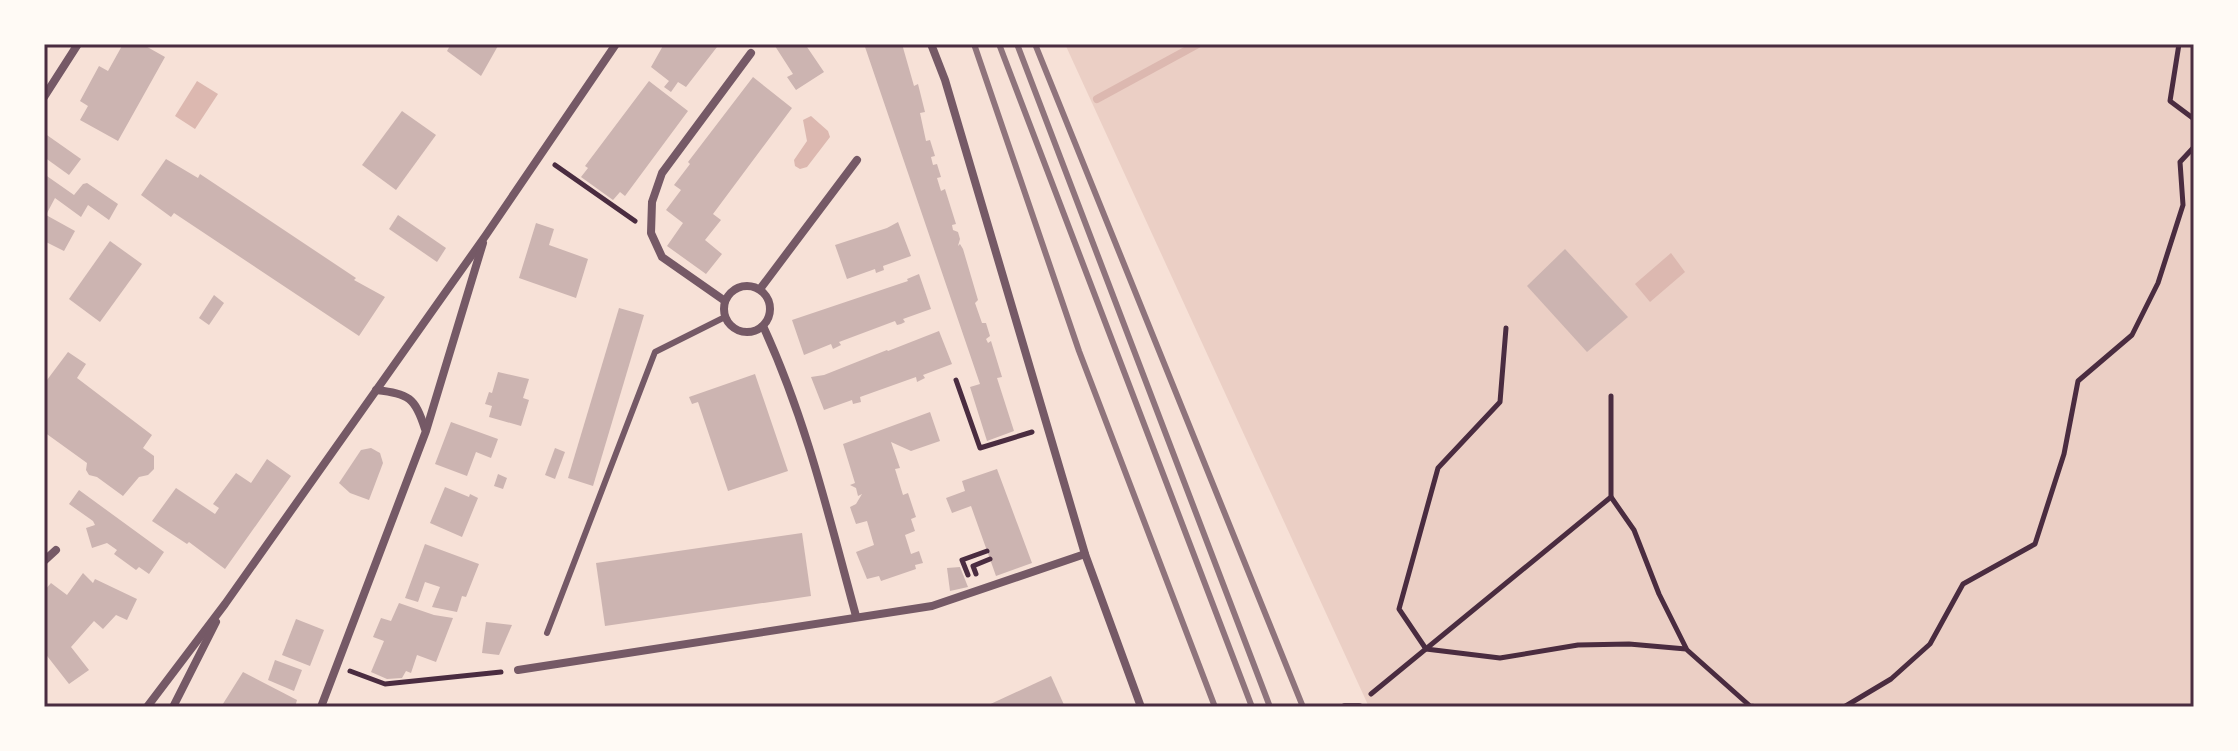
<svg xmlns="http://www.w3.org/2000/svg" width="2238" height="751" font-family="Helvetica,sans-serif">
<rect width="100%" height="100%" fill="#f7e1d7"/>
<path fill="#ebcfc5" d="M 1065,44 L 2194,44 L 2194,707 L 1369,707 Z"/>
<g fill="#dcb8b0">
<path d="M 197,81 L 218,94 L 195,129 L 175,116 Z"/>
<path d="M 811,116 L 828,131 L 830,137 L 807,167 L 800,169 L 795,166 L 794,160 L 807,141 L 803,120 Z"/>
<path d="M 1671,253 L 1685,272 L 1650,302 L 1635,284 Z"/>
</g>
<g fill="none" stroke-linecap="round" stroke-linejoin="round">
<path stroke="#dcb8b0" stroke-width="8" d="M 1097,99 L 1198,44"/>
</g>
<g fill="#ccb4b1">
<path d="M 123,44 L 142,44 L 165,57 L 118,141 L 80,120 L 88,106 L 80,101 L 99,66 L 108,71 Z"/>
<path d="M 451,44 L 499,44 L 481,76 L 447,51 Z"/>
<path d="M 664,44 L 672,44 L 677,47 L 679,44 L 713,44 L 717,47 L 686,87 L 678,82 L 671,92 L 664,87 L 669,81 L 651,67 Z"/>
<path d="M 778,44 L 805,44 L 824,72 L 796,90 L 787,77 L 793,74 L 775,46 Z"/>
<path d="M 864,44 L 902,44 L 914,86 L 918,84 L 925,112 L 920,113 L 926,141 L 930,140 L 935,156 L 931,157 L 933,165 L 937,164 L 941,177 L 937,178 L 941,191 L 945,189 L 956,224 L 952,225 L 953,230 L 958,232 L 960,239 L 958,246 L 960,244 L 963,249 L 978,300 L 975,303 L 982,323 L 986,323 L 990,336 L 986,339 L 988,343 L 991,341 L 1002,377 L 997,378 L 1014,431 L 987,441 L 970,387 L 980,384 Z"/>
<path d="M 753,77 L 792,108 L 713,214 L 721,220 L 705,240 L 722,254 L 706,274 L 667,246 L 683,223 L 666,210 L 681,190 L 674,185 L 690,164 L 688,162 Z"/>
<path d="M 649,81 L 688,111 L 625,196 L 620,192 L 613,200 L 581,177 L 588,168 L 585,166 Z"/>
<path d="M 402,111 L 436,135 L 396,190 L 362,165 Z"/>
<path d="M 44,133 L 81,159 L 69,175 L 44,157 Z"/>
<path d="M 166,159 L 198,178 L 200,174 L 356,278 L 354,280 L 385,297 L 359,336 L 174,213 L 171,217 L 141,195 Z"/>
<path d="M 44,174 L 74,195 L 83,184 L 87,183 L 118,204 L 109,220 L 88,205 L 81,217 L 55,198 L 46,215 L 75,231 L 64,251 L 44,241 Z"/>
<path d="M 398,215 L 446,248 L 437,262 L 389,229 Z"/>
<path d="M 898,222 L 911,256 L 883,266 L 884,270 L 876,273 L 875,269 L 847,279 L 835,245 L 887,228 Z"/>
<path d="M 536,223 L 554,229 L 549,245 L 588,259 L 576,298 L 519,278 Z"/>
<path d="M 110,241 L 142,264 L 100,322 L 69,299 Z"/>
<path d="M 1565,249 L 1628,317 L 1587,352 L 1527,286 Z"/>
<path d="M 919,274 L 931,309 L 903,319 L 905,322 L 901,324 L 897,325 L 895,321 L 839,342 L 841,345 L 833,349 L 831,344 L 804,355 L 792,320 L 908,281 L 907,279 Z"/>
<path d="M 214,295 L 224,303 L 209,325 L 199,318 Z"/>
<path d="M 619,308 L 644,315 L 593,486 L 568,478 Z"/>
<path d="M 939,331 L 952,364 L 923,375 L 925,378 L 917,382 L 916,377 L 860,397 L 861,402 L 853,404 L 852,400 L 824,410 L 811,377 L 824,375 L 887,350 L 888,351 Z"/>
<path d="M 68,352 L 86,364 L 77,378 L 152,435 L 143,448 L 154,456 L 154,469 L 148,475 L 139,477 L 123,496 L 97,477 L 89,475 L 86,470 L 87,463 L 44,432 L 44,384 Z"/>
<path d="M 498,372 L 529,379 L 523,398 L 529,400 L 521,426 L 489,417 L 492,406 L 485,404 L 489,392 L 492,393 Z"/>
<path d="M 755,374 L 788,471 L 728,491 L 698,402 L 692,404 L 689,397 Z"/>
<path d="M 930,412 L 940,441 L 911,451 L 891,442 L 900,468 L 895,469 L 903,495 L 908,493 L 916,517 L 911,519 L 915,531 L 905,535 L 911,554 L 919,551 L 923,563 L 915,565 L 916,569 L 881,581 L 879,576 L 867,579 L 856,552 L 874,545 L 867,521 L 856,524 L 852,513 L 850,507 L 856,504 L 862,494 L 858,496 L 856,488 L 850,485 L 855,483 L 843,444 Z"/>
<path d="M 451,422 L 498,439 L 491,458 L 476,452 L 467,476 L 435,464 Z"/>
<path d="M 371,448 L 380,453 L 383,463 L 369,500 L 350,493 L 339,483 L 361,450 Z"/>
<path d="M 555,448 L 565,452 L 555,479 L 545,475 Z"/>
<path d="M 267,459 L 291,476 L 225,569 L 189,542 L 187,544 L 152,521 L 176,488 L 215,514 L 219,508 L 213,504 L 236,473 L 251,483 Z"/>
<path d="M 997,469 L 1032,563 L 996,576 L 971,506 L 952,513 L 946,498 L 965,491 L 962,481 Z"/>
<path d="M 498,474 L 507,478 L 503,489 L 494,486 Z"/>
<path d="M 445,487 L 469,497 L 470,494 L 478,498 L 462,537 L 430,523 Z"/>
<path d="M 79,490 L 164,552 L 149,574 L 139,567 L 136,570 L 114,554 L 117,550 L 107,543 L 92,548 L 86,528 L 95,525 L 93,521 L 69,504 Z"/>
<path d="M 802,533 L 811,596 L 605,626 L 596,563 Z"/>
<path d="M 425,544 L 479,564 L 466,597 L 462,596 L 457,612 L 432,607 L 440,587 L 425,582 L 418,602 L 405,598 Z"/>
<path d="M 960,567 L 968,587 L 950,591 L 947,568 Z"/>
<path d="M 83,573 L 93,583 L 95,579 L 137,599 L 127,620 L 116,615 L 103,629 L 94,621 L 71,647 L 89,670 L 69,684 L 44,652 L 44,591 L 51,583 L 67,595 Z"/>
<path d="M 399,603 L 434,615 L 453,618 L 436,662 L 417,655 L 411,673 L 406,671 L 402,678 L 387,679 L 371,672 L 384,641 L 373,637 L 381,618 L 391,621 Z"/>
<path d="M 296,619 L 324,630 L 310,666 L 282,655 Z"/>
<path d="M 486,622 L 512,625 L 499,655 L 482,653 Z"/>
<path d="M 275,660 L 302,670 L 294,691 L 268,680 Z"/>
<path d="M 243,672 L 297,700 L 295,707 L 221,707 Z"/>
<path d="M 1051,676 L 1065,707 L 984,707 Z"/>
</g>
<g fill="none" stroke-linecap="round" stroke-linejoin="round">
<g stroke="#4a2c40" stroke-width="5">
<path d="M 2179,44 L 2170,101 L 2194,119"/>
<path d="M 555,165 L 635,221"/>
<path d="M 1506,328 L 1500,402 L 1438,468 L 1399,609 L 1426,649 L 1500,658 L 1578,645 L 1629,644 L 1686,649 L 1750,706 L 1759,707"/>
<path d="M 956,380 L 980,448 L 1032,432"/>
<path d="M 1611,497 L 1634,530 L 1659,594 L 1686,648"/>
<path d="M 976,574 L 973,566 L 990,559"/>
<path d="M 968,575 L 962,560 L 987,551"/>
<path d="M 350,671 L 385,684 L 501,672"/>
<path d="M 1371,694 L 1611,497 L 1611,396"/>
<path d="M 1844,707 L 1891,679 L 1930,644 L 1963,584 L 2035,544 L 2064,454 L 2078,381 L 2132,335 L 2158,283 L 2183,205 L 2180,162 L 2194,147"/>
</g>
<path stroke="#755966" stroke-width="6" d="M 547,633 L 655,352 L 725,317"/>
<g stroke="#755966" stroke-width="8">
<path d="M 931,44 L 945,80 L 1085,554 L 1141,707"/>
<path d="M 44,97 L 78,44"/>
<circle cx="747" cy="309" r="23"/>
<path d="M 760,289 L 857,160"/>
<path d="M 725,301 L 662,257 L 651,233 L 652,202 L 662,173 L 751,53"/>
<path d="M 763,326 C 806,419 829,517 856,616"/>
<path d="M 376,390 C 409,394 415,397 425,429"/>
<path d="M 44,561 L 56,550"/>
<path d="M 518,670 L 932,606 L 1085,554"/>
<path d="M 147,707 L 225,604 L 486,235 L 616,44"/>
<path d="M 173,707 L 216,622"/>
<path d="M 321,707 L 426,431 L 483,243"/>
<path d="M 1345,707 L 1359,707"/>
</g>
<g stroke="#8f747c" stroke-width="6">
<path d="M 974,44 L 1079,351 L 1215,707"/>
<path d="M 999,44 L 1252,707"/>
<path d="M 1017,44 L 1270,707"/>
<path d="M 1035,44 L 1303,707"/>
</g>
</g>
<rect width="2238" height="751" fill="none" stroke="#fffaf5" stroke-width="92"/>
<rect x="46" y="46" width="2146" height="659" fill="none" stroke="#4a2c40" stroke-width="3"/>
</svg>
